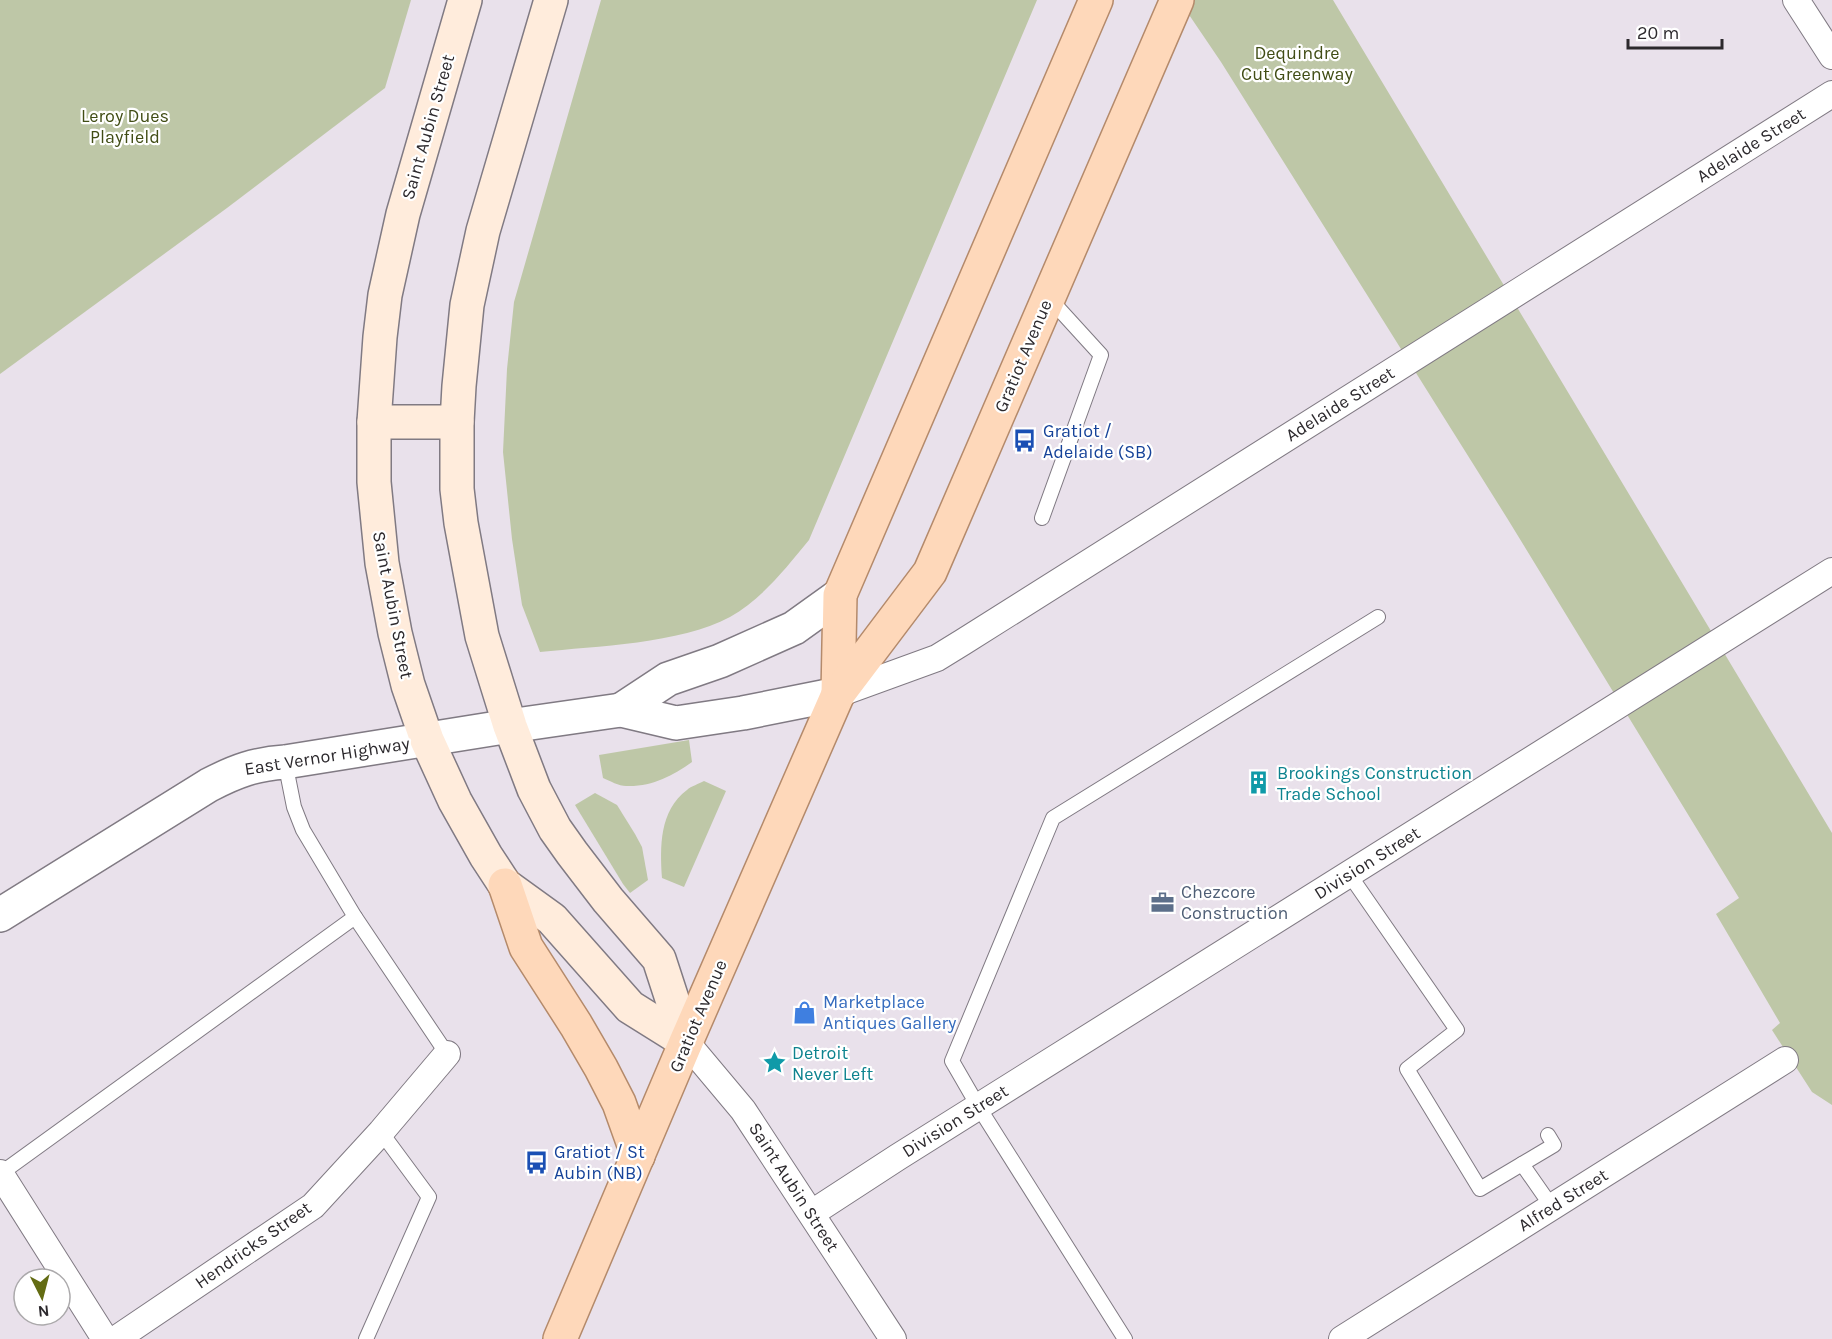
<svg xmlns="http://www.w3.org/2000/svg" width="1832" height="1339" font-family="Karla,sans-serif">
<rect width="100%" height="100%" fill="#e9e1eb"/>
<g fill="#bec7a7">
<path d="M 0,0 L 411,0 L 385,88 L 227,208 L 0,374 Z"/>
<path d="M 601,0 L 1037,0 L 809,540 C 786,568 762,599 730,617 C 680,644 596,646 540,652 L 522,605 L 512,539 L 503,452 L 507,369 L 514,302 Z"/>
<path d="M 1179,0 L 1333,0 L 1832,833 L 1832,1105 L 1812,1092 L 1772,1030 L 1780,1023 L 1716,914 L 1739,898 L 1507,518 L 1221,62 Z"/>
<path d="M 689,740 L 692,762 C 672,776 652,787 626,786 C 619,786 610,781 603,778 L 599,755 Z"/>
<path d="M 704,781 L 726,791 L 684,887 L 662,878 C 660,847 659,811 687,790 C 691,786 699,784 704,781 Z"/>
<path d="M 595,793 L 617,805 L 635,834 L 642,847 L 648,880 L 630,893 L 623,884 L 575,805 Z"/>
</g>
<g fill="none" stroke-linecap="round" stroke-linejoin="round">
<defs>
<g id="service">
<path d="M 1042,518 L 1101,355 L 1049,298"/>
<path d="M 285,762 L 294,807 L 303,830 L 355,917 L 447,1054"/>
<path d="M 1349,874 L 1457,1030 L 1407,1069 L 1480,1189 L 1554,1145 L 1548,1135"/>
<path d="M 1522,1164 L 1552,1207"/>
<path d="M 0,1174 L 355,917"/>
<path d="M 366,1339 L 429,1197 L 381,1132"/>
<path d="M 1125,1339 L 978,1106 L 952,1061 L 1053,818 L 1378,617"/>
</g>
<g id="minor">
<path d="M 1796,0 L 1832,56"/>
<path d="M 838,694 L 937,658 L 963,642 L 1832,94"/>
<path d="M 686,1042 L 743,1110 L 893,1339"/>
<path d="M 0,1173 L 105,1339"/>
<path d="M 812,1213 L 898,1157 L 1832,571"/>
<path d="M 116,1339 L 313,1206 L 381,1132 L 447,1054"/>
<path d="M 1342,1339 L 1785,1060"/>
</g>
<g id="tertiary">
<path d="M 621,710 L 668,679 L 720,661 L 794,628 L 840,595"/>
<path d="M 0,915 L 209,785 C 236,771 255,764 285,762 L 510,726 L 621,710 L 676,723 L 743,713 L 838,694"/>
</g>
<g id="secondary">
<path d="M 465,0 L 403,214 L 385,295 L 380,337 L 374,422 L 374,482 L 382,563 L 395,633 L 408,685 L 427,740 L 455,801 L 486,856 L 505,885 L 552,919 L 630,1007 L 686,1042"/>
<path d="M 551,0 L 483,231 L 467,305 L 459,386 L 457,422 L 457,489 L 461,523 L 482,636 L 510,726 L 534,789 L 555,829 L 572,853 L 608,900 L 659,959 L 686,1042"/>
<path d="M 374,422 L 457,422"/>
</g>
<g id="primary">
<path d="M 838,694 L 840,595 L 1096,0"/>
<path d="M 505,885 L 526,947 L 576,1025 L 601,1068 L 619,1103 L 638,1156"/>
<path d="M 560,1339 L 686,1042 L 838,694 L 930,572 L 1177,0"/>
</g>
</defs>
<use href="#service" stroke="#807a83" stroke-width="16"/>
<use href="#minor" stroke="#807a83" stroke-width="28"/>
<use href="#tertiary" stroke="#807a83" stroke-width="36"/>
<use href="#secondary" stroke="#807a83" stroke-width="36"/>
<use href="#primary" stroke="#b48a6b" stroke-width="36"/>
<use href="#service" stroke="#fff" stroke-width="14"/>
<use href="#minor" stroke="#fff" stroke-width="26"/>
<use href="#tertiary" stroke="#fff" stroke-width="33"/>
<use href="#secondary" stroke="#ffecdc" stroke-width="33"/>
<use href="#primary" stroke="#fed8ba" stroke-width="33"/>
</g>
<defs>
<symbol id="bus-bare" viewBox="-9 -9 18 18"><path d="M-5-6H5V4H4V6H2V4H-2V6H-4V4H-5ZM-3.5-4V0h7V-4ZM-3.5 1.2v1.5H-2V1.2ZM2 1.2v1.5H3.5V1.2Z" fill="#1a4fb4" stroke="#fff" stroke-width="2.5" paint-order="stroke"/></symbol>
<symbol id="building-bare" viewBox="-9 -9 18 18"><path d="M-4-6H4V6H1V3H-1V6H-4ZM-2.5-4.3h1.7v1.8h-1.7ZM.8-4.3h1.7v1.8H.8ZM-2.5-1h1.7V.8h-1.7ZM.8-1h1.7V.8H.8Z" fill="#0f9aa8" stroke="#fff" stroke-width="2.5" paint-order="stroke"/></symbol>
<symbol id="office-bare" viewBox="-9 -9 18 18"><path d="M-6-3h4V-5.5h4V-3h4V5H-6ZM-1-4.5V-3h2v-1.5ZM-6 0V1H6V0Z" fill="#5c6f8a" stroke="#fff" stroke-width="2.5" paint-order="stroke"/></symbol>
<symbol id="shop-bare" viewBox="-9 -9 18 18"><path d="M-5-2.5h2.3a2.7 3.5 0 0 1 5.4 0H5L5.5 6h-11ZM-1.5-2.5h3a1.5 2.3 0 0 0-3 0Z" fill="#3f7fe0" stroke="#fff" stroke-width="2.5" paint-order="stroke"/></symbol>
<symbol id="sight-bare" viewBox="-9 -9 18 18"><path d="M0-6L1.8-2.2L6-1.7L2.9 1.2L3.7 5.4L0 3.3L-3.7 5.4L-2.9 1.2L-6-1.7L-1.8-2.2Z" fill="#0f9aa8" stroke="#fff" stroke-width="2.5" paint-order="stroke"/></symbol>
</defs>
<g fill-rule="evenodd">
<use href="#bus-bare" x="1008" y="424" width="33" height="33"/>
<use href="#building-bare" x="1242" y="766" width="33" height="33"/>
<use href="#office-bare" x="1146" y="886" width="33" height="33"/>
<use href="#shop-bare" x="788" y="996" width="33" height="33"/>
<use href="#sight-bare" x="758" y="1046" width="33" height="33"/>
<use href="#bus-bare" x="520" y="1146" width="33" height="33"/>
</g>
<g text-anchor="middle" stroke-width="4.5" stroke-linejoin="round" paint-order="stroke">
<g font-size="18" fill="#414d15" stroke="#fff">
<text x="1297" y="59">Dequindre<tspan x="1297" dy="21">Cut Greenway</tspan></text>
<text x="125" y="122">Leroy Dues<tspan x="125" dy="21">Playfield</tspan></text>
</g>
<g font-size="18" fill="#2c292d" stroke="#fff">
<text transform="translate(428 127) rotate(-74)" y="6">Saint Aubin Street</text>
<text transform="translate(1751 145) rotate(-32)" y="6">Adelaide Street</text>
<text transform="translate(1023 356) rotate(-67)" y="6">Gratiot Avenue</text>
<text transform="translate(1340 404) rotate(-32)" y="6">Adelaide Street</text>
<text transform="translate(393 605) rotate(79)" y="6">Saint Aubin Street</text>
<text transform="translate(327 756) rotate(-9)" y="6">East Vernor Highway</text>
<text transform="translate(1367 863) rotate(-32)" y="6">Division Street</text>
<text transform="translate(698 1016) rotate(-67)" y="6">Gratiot Avenue</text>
<text transform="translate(955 1121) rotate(-32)" y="6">Division Street</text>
<text transform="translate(794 1187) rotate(57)" y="6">Saint Aubin Street</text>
<text transform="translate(1563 1200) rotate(-32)" y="6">Alfred Street</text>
<text transform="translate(253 1245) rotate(-35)" y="6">Hendricks Street</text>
</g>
<g font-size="18" fill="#164399" stroke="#fff" text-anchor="start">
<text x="1043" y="437">Gratiot /<tspan x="1043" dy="21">Adelaide (SB)</tspan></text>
<text x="554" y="1158">Gratiot / St<tspan x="554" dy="21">Aubin (NB)</tspan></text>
</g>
<g font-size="18" fill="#0d838f" stroke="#fff" text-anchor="start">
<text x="1277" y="779">Brookings Construction<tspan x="1277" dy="21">Trade School</tspan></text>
<text x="792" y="1059">Detroit<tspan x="792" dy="21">Never Left</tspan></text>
</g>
<g font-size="18" fill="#4e5e75" stroke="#fff" text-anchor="start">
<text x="1181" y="898">Chezcore<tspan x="1181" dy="21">Construction</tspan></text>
</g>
<g font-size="18" fill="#366cbe" stroke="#fff" text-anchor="start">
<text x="823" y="1008">Marketplace<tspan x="823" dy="21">Antiques Gallery</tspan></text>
</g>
</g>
<g transform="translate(42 1297) rotate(174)"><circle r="28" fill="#ffffff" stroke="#aba9ab" stroke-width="1.5"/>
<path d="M0-4.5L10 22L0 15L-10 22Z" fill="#636c13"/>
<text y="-9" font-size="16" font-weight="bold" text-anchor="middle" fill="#2c292d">N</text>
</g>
<path d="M1628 39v9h94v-9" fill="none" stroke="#2c292d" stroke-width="3"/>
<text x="1637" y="39" font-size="18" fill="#2c292d" stroke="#ffffff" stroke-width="4.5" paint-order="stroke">20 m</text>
</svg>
